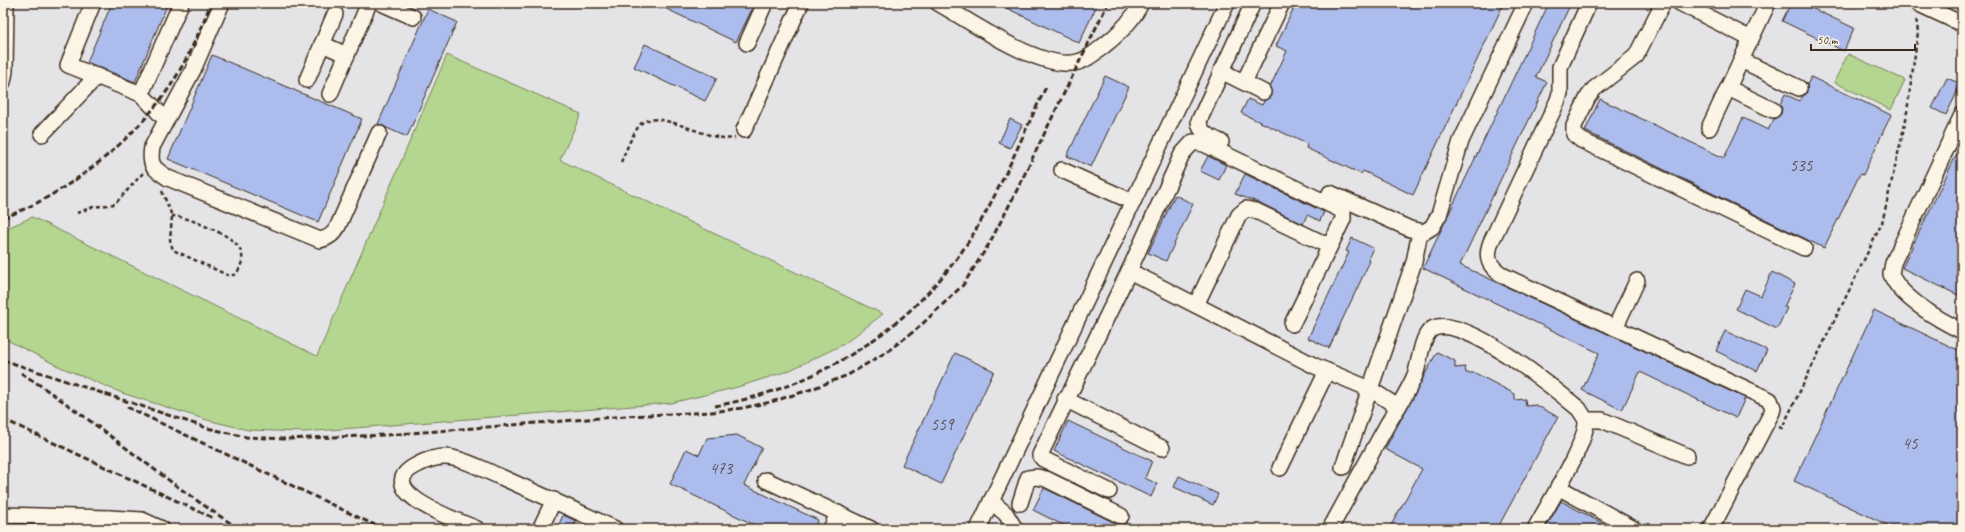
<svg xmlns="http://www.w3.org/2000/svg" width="1965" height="532" font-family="Caveat,sans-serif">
<rect width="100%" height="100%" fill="#fcf5e5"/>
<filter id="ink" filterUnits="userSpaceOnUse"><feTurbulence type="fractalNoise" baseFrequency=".025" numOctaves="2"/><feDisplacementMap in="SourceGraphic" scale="8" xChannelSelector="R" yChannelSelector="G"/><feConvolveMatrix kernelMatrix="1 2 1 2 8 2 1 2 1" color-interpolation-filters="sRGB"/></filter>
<g filter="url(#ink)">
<rect fill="#e4e4e7" x="3" y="3" width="1959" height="526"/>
<g fill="#b4d690" stroke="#788057">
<path d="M 1848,54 L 1905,80 L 1891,110 L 1834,82 Z"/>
<path d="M 447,55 L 581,114 L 560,160 L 883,314 L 844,344 L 788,371 L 738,387 L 671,403 L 304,432 L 248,430 L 207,420 L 122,393 L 58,366 L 3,338 L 3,230 L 32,217 L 317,356 Z"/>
</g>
<g fill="#acbded" stroke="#3b2a1e">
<path d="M 112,3 L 168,3 L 135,82 L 87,62 Z"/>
<path d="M 654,3 L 755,3 L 736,42 Z"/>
<path d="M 996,3 L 1098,3 L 1079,43 Z"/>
<path d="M 1296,3 L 1504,3 L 1413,195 L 1363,171 L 1361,174 L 1306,148 L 1307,144 L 1241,113 L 1248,99 L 1262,105 L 1264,101 L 1271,96 L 1270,87 L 1287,51 L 1276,46 Z"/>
<path d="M 1549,3 L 1571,3 L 1536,77 L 1547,82 L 1460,265 L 1745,398 L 1736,418 L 1640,372 L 1622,410 L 1582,390 L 1599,353 L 1423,268 Z"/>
<path d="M 1791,3 L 1801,3 L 1854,28 L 1844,51 L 1782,21 Z"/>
<path d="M 428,9 L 457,22 L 407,137 L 378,124 Z"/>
<path d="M 645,44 L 717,78 L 705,101 L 634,67 Z"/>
<path d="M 212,55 L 362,119 L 318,222 L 168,159 Z"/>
<path d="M 1105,76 L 1129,87 L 1091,167 L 1067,156 Z"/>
<path d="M 1811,77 L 1891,115 L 1863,175 L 1860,174 L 1824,248 L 1585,131 L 1600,99 L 1724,158 L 1743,118 L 1768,130 L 1774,119 L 1781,114 L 1782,109 L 1780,104 L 1785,94 L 1799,101 L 1807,92 L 1807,85 Z"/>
<path d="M 1947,78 L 1961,84 L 1946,115 L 1932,108 Z"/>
<path d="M 1010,119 L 1022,125 L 1010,148 L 999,143 Z"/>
<path d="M 1962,143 L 1962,297 L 1902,268 Z"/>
<path d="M 1208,156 L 1226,165 L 1219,180 L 1200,171 Z"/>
<path d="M 1245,174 L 1324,212 L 1320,221 L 1307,215 L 1303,224 L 1260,203 L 1235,194 Z"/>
<path d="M 1175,195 L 1193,204 L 1166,261 L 1148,253 Z"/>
<path d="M 1352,238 L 1373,248 L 1368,260 L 1370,261 L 1329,348 L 1308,338 L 1349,252 L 1346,251 Z"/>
<path d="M 1772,272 L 1795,284 L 1784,307 L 1787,308 L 1777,329 L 1736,309 L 1745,289 L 1761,296 Z"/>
<path d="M 1874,310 L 1962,352 L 1962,529 L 1896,529 L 1794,481 Z"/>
<path d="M 1725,331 L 1767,350 L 1757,371 L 1716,351 Z"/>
<path d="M 1437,352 L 1455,361 L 1455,368 L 1465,367 L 1466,373 L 1475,373 L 1515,394 L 1515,400 L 1525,399 L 1526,406 L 1536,405 L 1558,417 L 1497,529 L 1389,529 L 1422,469 L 1385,449 Z"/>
<path d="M 955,353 L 994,371 L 941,484 L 902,465 Z"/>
<path d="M 1068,421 L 1152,461 L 1145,478 L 1157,484 L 1151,497 L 1054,451 Z"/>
<path d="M 737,435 L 762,448 L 744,485 L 818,520 L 814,529 L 763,529 L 670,484 L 686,449 L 699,455 L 707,438 Z"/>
<path d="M 1179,476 L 1218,494 L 1213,505 L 1174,487 Z"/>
<path d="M 1044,488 L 1117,524 L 1129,529 L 1071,529 L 1033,510 Z"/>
<path d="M 1561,501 L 1613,529 L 1545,529 Z"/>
<path d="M 563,515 L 576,521 L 572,529 L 557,529 Z"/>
</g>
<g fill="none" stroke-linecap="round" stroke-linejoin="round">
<defs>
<g id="minor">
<path d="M 93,3 L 68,65 L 141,94 L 166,120"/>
<path d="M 222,3 L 193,70 L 152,147 C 149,166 153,168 168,178 L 320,240 C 329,238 334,234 338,226 L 379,133"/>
<path d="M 381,3 L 413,17"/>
<path d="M 938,3 C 970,21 1046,75 1081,61 C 1090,58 1098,50 1106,44 C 1121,32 1133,20 1141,3"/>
<path d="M 1589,3 L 1560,67 L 1560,93 L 1558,100 L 1491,242 C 1485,258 1489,267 1504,276 L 1770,400 L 1773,408 L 1772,412 L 1711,529"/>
<path d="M 1663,3 L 1636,56 L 1594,89 L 1588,97 L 1574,126 L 1574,134 L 1581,140 L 1804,248"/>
<path d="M 1680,3 L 1751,39"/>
<path d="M 1917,3 L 1962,24"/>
<path d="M 747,43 L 765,3"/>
<path d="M 322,44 L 347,55"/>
<path d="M 1741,60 L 1799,88"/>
<path d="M 1221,71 L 1263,92"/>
<path d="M 307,80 L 335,14"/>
<path d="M 3,82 L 5,71 L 6,3"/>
<path d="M 1244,82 L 1282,3"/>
<path d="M 1728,88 L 1773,110"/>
<path d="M 141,94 L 181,3"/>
<path d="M 330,94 L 369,3"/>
<path d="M 1962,115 L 1893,263 L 1891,274 C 1899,297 1941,321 1962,331"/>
<path d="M 1709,128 L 1768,3"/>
<path d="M 744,130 L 801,3"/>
<path d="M 42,134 L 97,76"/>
<path d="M 1221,142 C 1212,138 1199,133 1199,121 L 1253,3"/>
<path d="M 1062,170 L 1133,202"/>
<path d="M 1330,193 L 1410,229 L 1424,232 L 1432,227 L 1439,215 L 1461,141 L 1526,3"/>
<path d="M 1196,305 L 1239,215 L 1246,209 L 1256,211 L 1329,246"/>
<path d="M 1292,324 L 1343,219 L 1343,211 L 1204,144 L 1193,142 L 1182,154 L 1129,271 L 1315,366 L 1370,389 L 1343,467"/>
<path d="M 1615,328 L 1637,281"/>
<path d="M 1065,399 L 1162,448"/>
<path d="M 1398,407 L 1370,389 L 1414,262 L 1420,232"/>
<path d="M 1280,468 L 1327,371"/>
<path d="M 766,480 L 871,529"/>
<path d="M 1558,487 L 1634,529"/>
<path d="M 1109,491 L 1043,459 L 1040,455 L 1129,271"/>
<path d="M 991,501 L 1006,514 L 1015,529"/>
<path d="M 1020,503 L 1028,478 L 1037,477 L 1046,479 L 1121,516"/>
<path d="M 3,515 L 109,518 L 104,529"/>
<path d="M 109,518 L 142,520 L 162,529"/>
<path d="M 477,529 C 459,521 370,491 415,466 C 426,460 440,455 453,458 C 469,461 486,471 501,477 C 539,494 577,511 615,529"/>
<path d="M 540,529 L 554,500"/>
<path d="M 831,529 L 838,513"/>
<path d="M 978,529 L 1227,3"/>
<path d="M 1330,529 C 1349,494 1368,460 1387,425 C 1397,409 1408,392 1415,375 C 1420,363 1421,333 1434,328 C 1465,315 1555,389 1579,409 L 1586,420 L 1602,420 L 1687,456"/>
<path d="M 1535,529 C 1547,506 1588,442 1586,420"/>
</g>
</defs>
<use href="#minor" stroke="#3b2a1e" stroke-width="18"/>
<g stroke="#3b2a1e" stroke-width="2.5" stroke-dasharray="4 3" stroke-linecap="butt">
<path d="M 621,162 C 625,153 635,127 643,122 C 663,110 710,143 735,138"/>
<path d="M 162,191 L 172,216 L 170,240 L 173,250 L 225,274 L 230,276 L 236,274 C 255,247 226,235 205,226 C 194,221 184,217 172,216"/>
<path d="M 77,213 L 93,207 L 115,204 L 143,173"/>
<path d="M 1779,427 L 1782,428 L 1882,223 L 1906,119 L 1918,32 L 1916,17"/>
</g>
<use href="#minor" stroke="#fcf5e5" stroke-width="15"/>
<g stroke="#3b2a1e" stroke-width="3" stroke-dasharray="6 3" stroke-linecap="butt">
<path d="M 3,218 C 67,194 133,142 171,85 C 187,60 200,31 211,3"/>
<path d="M 3,360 L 207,428 L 246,437 L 285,439 L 386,435 L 626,416 L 712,412 L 742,408 L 771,402 L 809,390 L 848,375 L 885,353 L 917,329 L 963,285 L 989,244 L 1013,198 L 1108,3"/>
<path d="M 21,373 C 97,421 164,482 240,529"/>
<path d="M 715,406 C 820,387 915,327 972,236 C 1001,189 1022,136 1046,87"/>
<path d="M 127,407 L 383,529"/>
<path d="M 3,419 L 213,518"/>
</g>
</g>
</g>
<g text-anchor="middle" stroke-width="3.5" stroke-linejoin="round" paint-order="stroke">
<g font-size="17" fill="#574f52">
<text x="1801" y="171">535</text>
<text x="942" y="430">559</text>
<text x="1910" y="449">45</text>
<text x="721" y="474">473</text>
</g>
</g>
<rect width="1965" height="532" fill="none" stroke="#fcf5e5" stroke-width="16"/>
<rect x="8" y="8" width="1949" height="516" fill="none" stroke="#3b2a1e" stroke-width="1.5" filter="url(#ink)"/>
<path d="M1811 44v6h104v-6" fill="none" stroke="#3b2a1e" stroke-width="2"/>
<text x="1817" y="44" font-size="12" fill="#3b2a1e" stroke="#fcf5e5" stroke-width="3" paint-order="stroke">50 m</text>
</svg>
